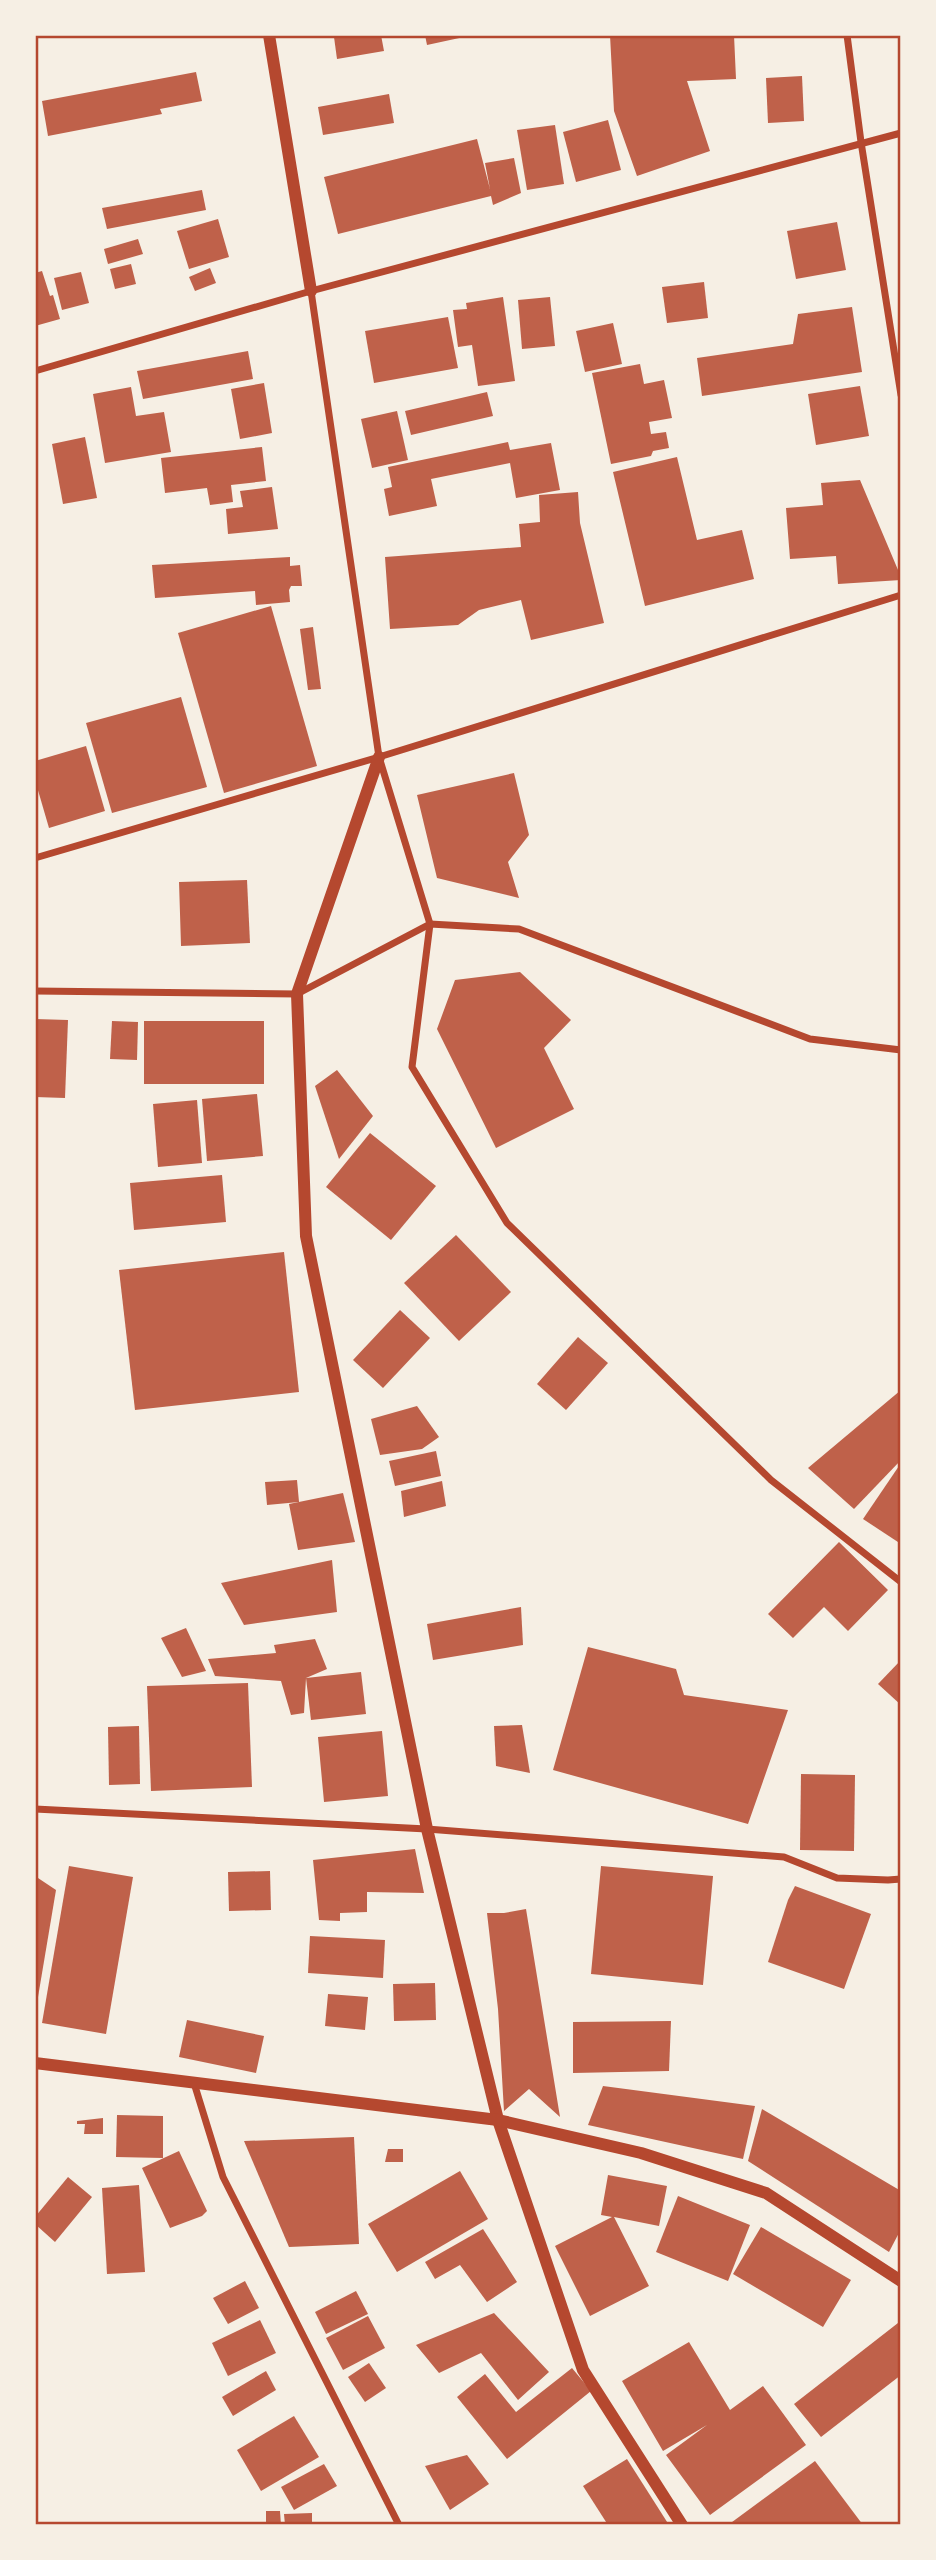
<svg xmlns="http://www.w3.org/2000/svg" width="936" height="2560" font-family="'IBM Plex Sans',sans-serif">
<rect width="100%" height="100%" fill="#f6efe4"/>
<g fill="#bf614a">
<path d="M 347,35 L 381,35 L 384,51 L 337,59 L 334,37 Z"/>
<path d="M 425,35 L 464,35 L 464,37 L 427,45 Z"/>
<path d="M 610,35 L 734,35 L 736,79 L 687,81 L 710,151 L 637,176 L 614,111 Z"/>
<path d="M 196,72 L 202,101 L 160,109 L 162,114 L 48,136 L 42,101 Z"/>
<path d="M 802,76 L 804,121 L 768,123 L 766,78 Z"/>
<path d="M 389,94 L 394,123 L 323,135 L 318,107 Z"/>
<path d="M 608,120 L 621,170 L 576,182 L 563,132 Z"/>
<path d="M 555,125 L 564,184 L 527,190 L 517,130 Z"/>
<path d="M 477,139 L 490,189 L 485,163 L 514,158 L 521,193 L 493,205 L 491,196 L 338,234 L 324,177 Z"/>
<path d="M 202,190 L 206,210 L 107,229 L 102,208 Z"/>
<path d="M 218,219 L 229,257 L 189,269 L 177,231 Z"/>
<path d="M 837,222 L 846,270 L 796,279 L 787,231 Z"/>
<path d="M 138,239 L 143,254 L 108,264 L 104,249 Z"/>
<path d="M 131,264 L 136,284 L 115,289 L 110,269 Z"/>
<path d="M 210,268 L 216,283 L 195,291 L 189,277 Z"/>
<path d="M 42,271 L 50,296 L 53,295 L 60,319 L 35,326 L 35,273 Z"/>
<path d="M 81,272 L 89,303 L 62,310 L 54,278 Z"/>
<path d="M 704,282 L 708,318 L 667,323 L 662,287 Z"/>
<path d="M 503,297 L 515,381 L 478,386 L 472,345 L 458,347 L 453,310 L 467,309 L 466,303 Z"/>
<path d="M 550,297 L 555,346 L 522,349 L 518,300 Z"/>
<path d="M 852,307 L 862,372 L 702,396 L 697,358 L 793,344 L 798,314 Z"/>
<path d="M 448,317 L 458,368 L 374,383 L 365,331 Z"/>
<path d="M 613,323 L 622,364 L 585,372 L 576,331 Z"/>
<path d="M 248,351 L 253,379 L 143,399 L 137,371 Z"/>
<path d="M 640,364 L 644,384 L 664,380 L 672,418 L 649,422 L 651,434 L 666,432 L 669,448 L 653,451 L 651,456 L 611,464 L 592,373 Z"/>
<path d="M 264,383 L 272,433 L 240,439 L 231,389 Z"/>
<path d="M 860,386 L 869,436 L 816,445 L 808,394 Z"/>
<path d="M 131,387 L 136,416 L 164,412 L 171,452 L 105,463 L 93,394 Z"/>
<path d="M 487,392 L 493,416 L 411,435 L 405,411 Z"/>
<path d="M 397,411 L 408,460 L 372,468 L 361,419 Z"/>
<path d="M 85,437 L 97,498 L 63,504 L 52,444 Z"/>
<path d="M 508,442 L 510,450 L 551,443 L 560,490 L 516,498 L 510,463 L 431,479 L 437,506 L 389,516 L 384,489 L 392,487 L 388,467 Z"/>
<path d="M 262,447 L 266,481 L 231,485 L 233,502 L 210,505 L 207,488 L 165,493 L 161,458 Z"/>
<path d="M 677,457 L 697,540 L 742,530 L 754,579 L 645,606 L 613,472 Z"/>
<path d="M 860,480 L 901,577 L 901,580 L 838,584 L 836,556 L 790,559 L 786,508 L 823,505 L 821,483 Z"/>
<path d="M 272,487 L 278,529 L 228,534 L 226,509 L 243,507 L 240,491 Z"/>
<path d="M 578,492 L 580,523 L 604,623 L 531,640 L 521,600 L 479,610 L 458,625 L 390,629 L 385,557 L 521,547 L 519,524 L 540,522 L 539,495 Z"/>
<path d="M 290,557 L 290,566 L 300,565 L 302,586 L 291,586 L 289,590 L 290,602 L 256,605 L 255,591 L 155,598 L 152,565 Z"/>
<path d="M 271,606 L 317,766 L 224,793 L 178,633 Z"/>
<path d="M 313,627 L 321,689 L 308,690 L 300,629 Z"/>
<path d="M 181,697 L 207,787 L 112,813 L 86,723 Z"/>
<path d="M 86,746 L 105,811 L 49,828 L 35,780 L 35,761 Z"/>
<path d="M 514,773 L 529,835 L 508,862 L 519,898 L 437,878 L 417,795 Z"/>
<path d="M 247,880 L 250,943 L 181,946 L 179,882 Z"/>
<path d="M 520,972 L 571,1020 L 544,1048 L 574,1109 L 496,1148 L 437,1029 L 455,980 Z"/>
<path d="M 35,1019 L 68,1020 L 65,1098 L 35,1097 Z"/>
<path d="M 112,1021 L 138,1022 L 137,1060 L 110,1059 Z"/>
<rect x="144" y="1021" width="120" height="63"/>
<path d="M 337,1070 L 373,1116 L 339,1159 L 315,1086 Z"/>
<path d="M 257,1094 L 263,1156 L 207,1161 L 202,1099 Z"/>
<path d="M 197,1100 L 202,1163 L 158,1167 L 153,1104 Z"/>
<path d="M 370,1133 L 436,1186 L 391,1240 L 326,1187 Z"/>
<path d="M 222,1175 L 226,1222 L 134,1230 L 130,1183 Z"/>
<path d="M 456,1235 L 511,1292 L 459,1341 L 404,1283 Z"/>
<path d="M 284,1252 L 299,1392 L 135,1410 L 119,1270 Z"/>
<path d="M 400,1310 L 430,1338 L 383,1388 L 353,1360 Z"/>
<path d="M 578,1337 L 608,1363 L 566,1410 L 537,1384 Z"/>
<path d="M 901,1390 L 901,1460 L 854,1509 L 808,1468 Z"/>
<path d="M 417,1406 L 439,1437 L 422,1449 L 380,1455 L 371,1419 Z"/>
<path d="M 436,1451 L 441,1476 L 395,1486 L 389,1461 Z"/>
<path d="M 901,1463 L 901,1544 L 863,1519 Z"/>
<path d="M 297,1480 L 299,1502 L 267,1505 L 265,1482 Z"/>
<path d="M 442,1481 L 446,1506 L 404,1517 L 401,1491 Z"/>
<path d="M 343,1493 L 355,1542 L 298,1550 L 289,1504 Z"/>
<path d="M 839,1542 L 888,1590 L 848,1631 L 824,1607 L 793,1638 L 768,1614 Z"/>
<path d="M 332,1560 L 337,1612 L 244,1625 L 221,1583 Z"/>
<path d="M 521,1607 L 523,1645 L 433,1660 L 427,1624 Z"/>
<path d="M 186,1628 L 206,1671 L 182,1677 L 161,1638 Z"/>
<path d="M 315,1639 L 327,1669 L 306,1678 L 304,1713 L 291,1715 L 281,1681 L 215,1676 L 208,1659 L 276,1653 L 274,1645 Z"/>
<path d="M 588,1647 L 676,1669 L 684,1695 L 788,1710 L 748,1824 L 553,1770 Z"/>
<path d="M 901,1660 L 901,1705 L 878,1684 Z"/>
<path d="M 361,1672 L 366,1714 L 311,1720 L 306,1678 Z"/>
<path d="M 248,1683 L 252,1787 L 151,1791 L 147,1686 Z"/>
<path d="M 522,1725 L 530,1773 L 496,1766 L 494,1726 Z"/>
<path d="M 139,1726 L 140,1784 L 109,1785 L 108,1727 Z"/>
<path d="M 382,1731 L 388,1796 L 324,1802 L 318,1737 Z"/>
<path d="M 801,1774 L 855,1775 L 854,1851 L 800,1850 Z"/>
<path d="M 415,1849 L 424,1893 L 367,1892 L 367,1912 L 340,1913 L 340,1921 L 319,1920 L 313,1860 Z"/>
<path d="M 69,1866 L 133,1877 L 106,2034 L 42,2023 Z"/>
<path d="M 601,1866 L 713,1876 L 703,1985 L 591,1974 Z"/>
<path d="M 270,1871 L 271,1910 L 229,1911 L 228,1872 Z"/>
<path d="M 35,1876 L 56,1890 L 38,1997 L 35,1996 Z"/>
<path d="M 795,1886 L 871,1914 L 844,1989 L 768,1962 L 788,1900 Z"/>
<path d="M 526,1909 L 560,2117 L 529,2089 L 504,2111 L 498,2009 L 487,1913 L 504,1913 Z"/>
<path d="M 310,1936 L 385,1940 L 383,1978 L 308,1973 Z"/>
<path d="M 435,1983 L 436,2020 L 394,2021 L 393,1984 Z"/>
<path d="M 328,1994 L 368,1997 L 365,2030 L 325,2026 Z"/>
<path d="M 187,2020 L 264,2036 L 256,2073 L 179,2057 Z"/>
<path d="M 671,2021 L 669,2071 L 573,2073 L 573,2022 Z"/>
<path d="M 603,2086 L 755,2106 L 743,2159 L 588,2125 Z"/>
<path d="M 762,2109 L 901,2191 L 901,2229 L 889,2252 L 748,2161 Z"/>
<path d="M 117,2115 L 163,2116 L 163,2158 L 116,2157 Z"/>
<path d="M 103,2118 L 103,2134 L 84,2134 L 85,2124 L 77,2124 L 77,2121 Z"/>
<path d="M 354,2137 L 359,2244 L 289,2247 L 244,2141 Z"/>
<path d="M 388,2149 L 403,2149 L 403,2162 L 385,2162 Z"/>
<path d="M 179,2151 L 207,2211 L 202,2216 L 170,2228 L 142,2168 Z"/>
<path d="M 460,2171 L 488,2219 L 397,2272 L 368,2224 Z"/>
<path d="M 608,2175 L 667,2186 L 659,2226 L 614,2217 L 649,2286 L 590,2316 L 555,2246 L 612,2217 L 601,2215 Z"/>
<path d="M 68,2177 L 92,2197 L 55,2242 L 35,2224 L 35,2217 Z"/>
<path d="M 139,2185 L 145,2272 L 107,2274 L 102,2188 Z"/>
<path d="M 678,2196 L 750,2225 L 728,2281 L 656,2252 Z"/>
<path d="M 761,2227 L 851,2280 L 823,2327 L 733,2274 Z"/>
<path d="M 483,2229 L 517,2282 L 487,2302 L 460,2265 L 435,2279 L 425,2262 Z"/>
<path d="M 245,2281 L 259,2308 L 228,2324 L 213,2298 Z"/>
<path d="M 356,2291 L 368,2314 L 326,2334 L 315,2312 Z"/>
<path d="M 494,2313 L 549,2372 L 518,2400 L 481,2353 L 439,2373 L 416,2345 Z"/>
<path d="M 368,2316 L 385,2348 L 343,2370 L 326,2338 Z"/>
<path d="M 260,2320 L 276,2353 L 228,2376 L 212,2343 Z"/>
<path d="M 898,2323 L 901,2326 L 901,2375 L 821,2437 L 794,2404 Z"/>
<path d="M 689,2342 L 730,2410 L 763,2386 L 806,2445 L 710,2515 L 666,2455 L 707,2425 L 663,2451 L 622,2381 Z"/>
<path d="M 369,2363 L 386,2388 L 365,2402 L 348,2377 Z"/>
<path d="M 572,2368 L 591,2391 L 507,2459 L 457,2397 L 485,2374 L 516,2412 Z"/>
<path d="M 266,2371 L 276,2390 L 233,2416 L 222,2397 Z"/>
<path d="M 294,2416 L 319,2457 L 261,2491 L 237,2450 Z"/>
<path d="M 467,2455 L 489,2484 L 450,2510 L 425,2466 Z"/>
<path d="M 627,2459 L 669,2525 L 608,2525 L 583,2486 Z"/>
<path d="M 815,2461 L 863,2525 L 728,2525 Z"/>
<path d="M 324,2464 L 337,2486 L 294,2510 L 281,2487 Z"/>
<path d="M 266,2511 L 280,2511 L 281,2525 L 266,2525 Z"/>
<path d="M 312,2513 L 312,2525 L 285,2525 L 284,2514 Z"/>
</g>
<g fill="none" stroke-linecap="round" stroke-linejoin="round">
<g stroke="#b5482f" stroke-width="7">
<path d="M 847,35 L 861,142 L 901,395"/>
<path d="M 311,291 L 379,757 L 430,924 L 412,1067 L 507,1223 L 771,1480 L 901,1582"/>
<path d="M 35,371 L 311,291 L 901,133"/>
<path d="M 35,858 L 379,757 L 901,595"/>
<path d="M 35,991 L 297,994 L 430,924 L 519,929 L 810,1039 L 901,1050"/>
<path d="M 35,1809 L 427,1829 L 784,1857 L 837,1878 L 888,1880 L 901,1879"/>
<path d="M 194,2083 L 223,2177 L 399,2525"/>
</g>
<g stroke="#b5482f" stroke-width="12">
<path d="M 269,35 L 311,291"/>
<path d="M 379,757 L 297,994 L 306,1236 L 427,1829 L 498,2120 L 583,2370 L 682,2525"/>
<path d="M 35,2063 L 498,2120 L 641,2153 L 766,2193 L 901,2281"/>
</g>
</g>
<rect width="936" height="2560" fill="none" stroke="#f6efe4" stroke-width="74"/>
<rect x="37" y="37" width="862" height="2486" fill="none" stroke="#b5482f" stroke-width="2.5"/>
</svg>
